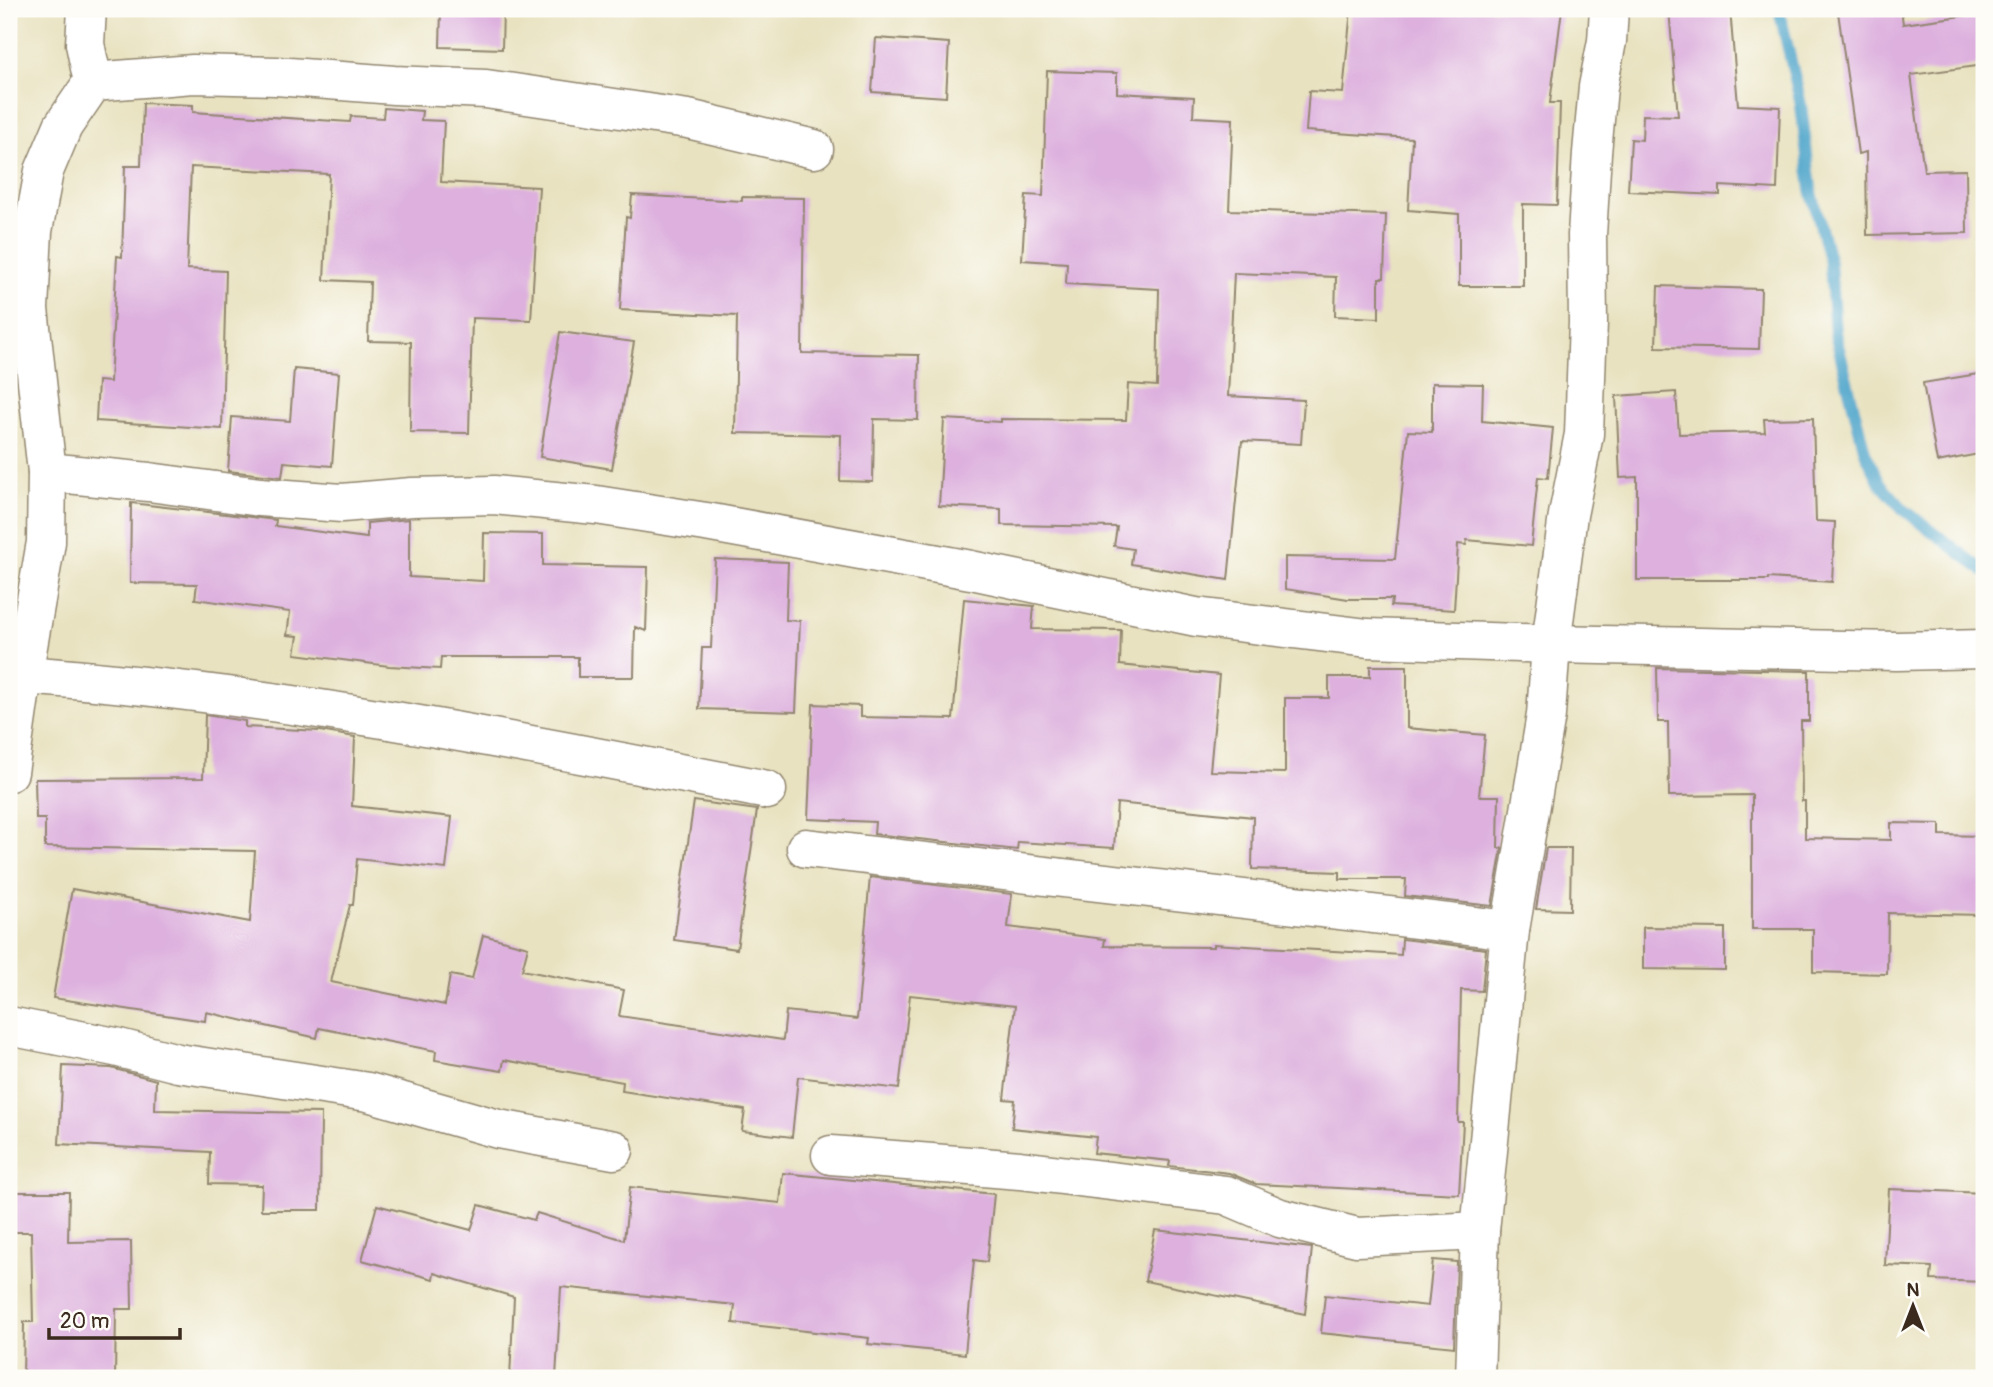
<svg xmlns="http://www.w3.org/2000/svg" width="1993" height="1387" font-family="Pangolin,sans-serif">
<rect width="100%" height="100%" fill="#fdfcf7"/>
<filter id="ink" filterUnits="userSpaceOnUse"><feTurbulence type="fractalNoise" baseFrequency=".0143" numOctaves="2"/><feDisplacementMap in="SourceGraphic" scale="14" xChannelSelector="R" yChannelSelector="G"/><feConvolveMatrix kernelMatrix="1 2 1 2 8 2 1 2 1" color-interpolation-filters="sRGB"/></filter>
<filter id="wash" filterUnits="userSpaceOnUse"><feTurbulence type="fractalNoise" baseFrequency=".00686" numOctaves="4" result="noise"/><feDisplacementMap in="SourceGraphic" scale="28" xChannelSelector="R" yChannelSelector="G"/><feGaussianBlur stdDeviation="1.57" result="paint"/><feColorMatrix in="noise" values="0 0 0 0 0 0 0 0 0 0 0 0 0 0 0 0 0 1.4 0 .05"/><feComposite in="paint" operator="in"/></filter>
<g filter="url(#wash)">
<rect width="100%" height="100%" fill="#e8e2c0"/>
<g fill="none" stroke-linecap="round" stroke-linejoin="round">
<path stroke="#4fa5cb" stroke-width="12" d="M 1779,9 L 1801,105 L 1811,189 L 1830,263 L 1835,333 L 1865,452 L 1880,483 L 1903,509 L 1984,571"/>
</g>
<g id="blocks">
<g fill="#ddb0de">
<path d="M 441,9 L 503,9 L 502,49 L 440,47 Z"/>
<path d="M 1351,9 L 1562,9 L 1550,103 L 1560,103 L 1557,205 L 1523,204 L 1523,286 L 1459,286 L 1459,214 L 1408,210 L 1412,138 L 1306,131 L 1309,91 L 1343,93 Z"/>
<path d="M 1669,9 L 1730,9 L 1738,105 L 1780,107 L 1777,189 L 1720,186 L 1720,195 L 1628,191 L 1631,139 L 1642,140 L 1643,115 L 1678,116 Z"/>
<path d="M 1866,9 L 1901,9 L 1903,24 L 1984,13 L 1984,65 L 1911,75 L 1924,171 L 1966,170 L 1967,233 L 1867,235 L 1866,152 L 1858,154 L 1838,12 Z"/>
<path d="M 876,38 L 949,43 L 946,97 L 872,92 Z"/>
<path d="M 1047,71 L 1117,73 L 1117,93 L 1194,97 L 1193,117 L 1233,119 L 1229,210 L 1386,215 L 1384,278 L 1379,278 L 1379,318 L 1335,316 L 1336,277 L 1234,273 L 1228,396 L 1304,400 L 1301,444 L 1242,441 L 1228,580 L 1131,564 L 1133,549 L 1114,546 L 1117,527 L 1001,525 L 1001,509 L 939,506 L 944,419 L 1001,422 L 1001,419 L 1126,420 L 1128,384 L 1157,386 L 1159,289 L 1066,284 L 1067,263 L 1022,260 L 1026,195 L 1043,196 Z"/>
<path d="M 143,103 L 193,105 L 193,112 L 350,122 L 351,116 L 383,118 L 384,108 L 422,111 L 421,120 L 444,121 L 441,182 L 539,187 L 531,320 L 472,318 L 469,433 L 410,432 L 411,342 L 368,341 L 370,282 L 324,280 L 329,174 L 191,167 L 187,269 L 226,271 L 222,429 L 96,421 L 98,381 L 110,382 L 117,256 L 122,257 L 125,166 L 141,166 Z"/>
<path d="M 632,195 L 742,201 L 742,197 L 804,198 L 802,353 L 919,355 L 918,420 L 874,419 L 873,482 L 840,481 L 841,435 L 735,433 L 737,316 L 620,310 L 626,217 L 630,218 Z"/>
<path d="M 1658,286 L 1761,289 L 1759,349 L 1656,347 Z"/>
<path d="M 560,332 L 634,342 L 612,469 L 540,457 Z"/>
<path d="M 294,369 L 339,373 L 332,466 L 284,462 L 282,477 L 228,471 L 232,417 L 290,421 Z"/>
<path d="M 1984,373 L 1984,453 L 1937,462 L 1923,383 Z"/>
<path d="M 1432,383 L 1483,384 L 1482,421 L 1553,428 L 1548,478 L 1538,477 L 1531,546 L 1467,540 L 1466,545 L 1458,544 L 1454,610 L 1391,606 L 1392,599 L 1348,599 L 1285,589 L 1285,557 L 1395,559 L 1408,431 L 1432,432 Z"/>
<path d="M 1676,392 L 1679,434 L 1765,432 L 1764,419 L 1813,418 L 1816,521 L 1835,522 L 1832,582 L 1768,578 L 1768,580 L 1637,580 L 1637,477 L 1620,478 L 1616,396 Z"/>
<path d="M 131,503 L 276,520 L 275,526 L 367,538 L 367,523 L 409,519 L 409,577 L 483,581 L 484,533 L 543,534 L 543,565 L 648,567 L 646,631 L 635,627 L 634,677 L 578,677 L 578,657 L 441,657 L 440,669 L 389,666 L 295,654 L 298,636 L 287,635 L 290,612 L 195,599 L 197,584 L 130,583 Z"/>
<path d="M 715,559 L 788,562 L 786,620 L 800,621 L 796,712 L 699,709 L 702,648 L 711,648 Z"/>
<path d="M 964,599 L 1034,606 L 1032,629 L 1121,630 L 1120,665 L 1219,675 L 1210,771 L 1285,773 L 1285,698 L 1329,698 L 1329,677 L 1370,677 L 1370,666 L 1407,666 L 1407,728 L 1485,735 L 1479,796 L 1499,796 L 1498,848 L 1502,848 L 1492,906 L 1405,896 L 1406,879 L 1340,879 L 1340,872 L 1252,869 L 1253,817 L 1117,803 L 1114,848 L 1018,842 L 1017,850 L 874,834 L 875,822 L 808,819 L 813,704 L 860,706 L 860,717 L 953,719 Z"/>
<path d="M 1657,668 L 1809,671 L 1809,721 L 1801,721 L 1802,801 L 1805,801 L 1805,838 L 1891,840 L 1891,823 L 1940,824 L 1940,835 L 1984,836 L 1984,915 L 1888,913 L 1887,974 L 1813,972 L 1813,929 L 1752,929 L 1752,795 L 1669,796 L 1668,722 L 1658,722 Z"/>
<path d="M 205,715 L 245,721 L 245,727 L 320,731 L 355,737 L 352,806 L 452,817 L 446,869 L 357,859 L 353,905 L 350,905 L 331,982 L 445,1005 L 450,975 L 472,979 L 483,935 L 528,947 L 522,970 L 624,990 L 619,1016 L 783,1040 L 786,1011 L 857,1019 L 870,877 L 1012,894 L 1008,927 L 1105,939 L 1104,946 L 1214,947 L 1214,944 L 1401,955 L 1402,939 L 1486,949 L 1482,991 L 1461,990 L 1458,1122 L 1463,1122 L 1459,1194 L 1256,1184 L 1229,1173 L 1169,1166 L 1170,1161 L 1094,1153 L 1096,1137 L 1012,1128 L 1015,1100 L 1004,1099 L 1015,1006 L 910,995 L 899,1089 L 798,1077 L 792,1137 L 742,1131 L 745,1110 L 622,1091 L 623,1082 L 504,1060 L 502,1071 L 435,1060 L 436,1051 L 319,1028 L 317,1038 L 206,1012 L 205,1021 L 53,998 L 72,889 L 250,922 L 255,851 L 45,847 L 45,819 L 36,819 L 35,779 L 203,778 Z"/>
<path d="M 694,801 L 757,810 L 737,949 L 674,940 Z"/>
<path d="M 1546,848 L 1571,848 L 1570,910 L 1536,909 Z"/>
<path d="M 1643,927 L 1725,928 L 1725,970 L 1643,969 Z"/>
<path d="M 63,1066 L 111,1068 L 156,1080 L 155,1110 L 321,1113 L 320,1210 L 261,1210 L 262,1185 L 209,1184 L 210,1152 L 59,1144 Z"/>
<path d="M 783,1173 L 994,1194 L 987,1262 L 974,1260 L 965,1354 L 868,1344 L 869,1338 L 733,1323 L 735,1305 L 561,1287 L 556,1378 L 510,1378 L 514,1297 L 434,1273 L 433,1279 L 362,1260 L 377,1205 L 471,1230 L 479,1205 L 534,1220 L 537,1213 L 624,1240 L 630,1187 L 780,1203 Z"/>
<path d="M 1889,1189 L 1984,1193 L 1984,1282 L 1931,1280 L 1932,1267 L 1885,1265 Z"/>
<path d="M 10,1192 L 69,1192 L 68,1242 L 131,1241 L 132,1309 L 116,1309 L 115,1378 L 23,1378 L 24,1322 L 33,1322 L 31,1232 L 9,1232 Z"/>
<path d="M 1155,1230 L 1312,1248 L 1305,1314 L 1145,1281 Z"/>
<path d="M 1433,1260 L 1457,1262 L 1454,1347 L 1321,1333 L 1325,1295 L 1428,1306 Z"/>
</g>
</g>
</g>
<g filter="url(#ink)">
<use href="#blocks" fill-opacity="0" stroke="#92866f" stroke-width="2"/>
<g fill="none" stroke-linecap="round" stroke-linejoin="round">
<defs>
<g id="street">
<path d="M 93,82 L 193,74 L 276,76 L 394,85 L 486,89 L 688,119 L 814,149"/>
<path d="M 47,472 L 149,482 L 260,497 L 342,503 L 412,497 L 494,495 L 596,505 L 706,522 L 971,570 L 1196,617 L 1368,638 L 1551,644 L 1897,651 L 1984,649"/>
<path d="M 23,675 C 274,693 521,742 767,790"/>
<path d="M 9,772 L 23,675 L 46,542 L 47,472 L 29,309 L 33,231 L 44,171 L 63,126 L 93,82 L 85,44 L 87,9"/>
<path d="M 806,848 L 1510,930"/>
<path d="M 9,1026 L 115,1047 L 178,1063 L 368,1092 L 498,1129 L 614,1150"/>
<path d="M 831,1155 L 1020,1170 L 1226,1195 L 1280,1218 L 1357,1237 L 1480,1231"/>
<path d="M 1475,1378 L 1480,1231 L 1510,930 L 1546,715 L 1551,644 L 1568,515 L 1584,434 L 1588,322 L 1587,235 L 1592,153 L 1598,87 L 1607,41 L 1609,9"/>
</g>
</defs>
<use href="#street" stroke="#92866f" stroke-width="41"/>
<use href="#street" stroke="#fff" stroke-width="38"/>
</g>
</g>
<rect width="1993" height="1387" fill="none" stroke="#fdfcf7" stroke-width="35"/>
<g transform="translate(1913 1306)" stroke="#fdfcf7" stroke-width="5" paint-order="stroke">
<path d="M0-5L12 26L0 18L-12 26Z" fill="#3b2a1e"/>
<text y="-10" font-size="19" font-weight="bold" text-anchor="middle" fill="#3b2a1e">N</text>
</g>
<path d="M49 1328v10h131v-10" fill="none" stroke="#3b2a1e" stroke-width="3.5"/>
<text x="60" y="1328" font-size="21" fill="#3b2a1e" stroke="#fdfcf7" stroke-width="5" paint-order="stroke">20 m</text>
</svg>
